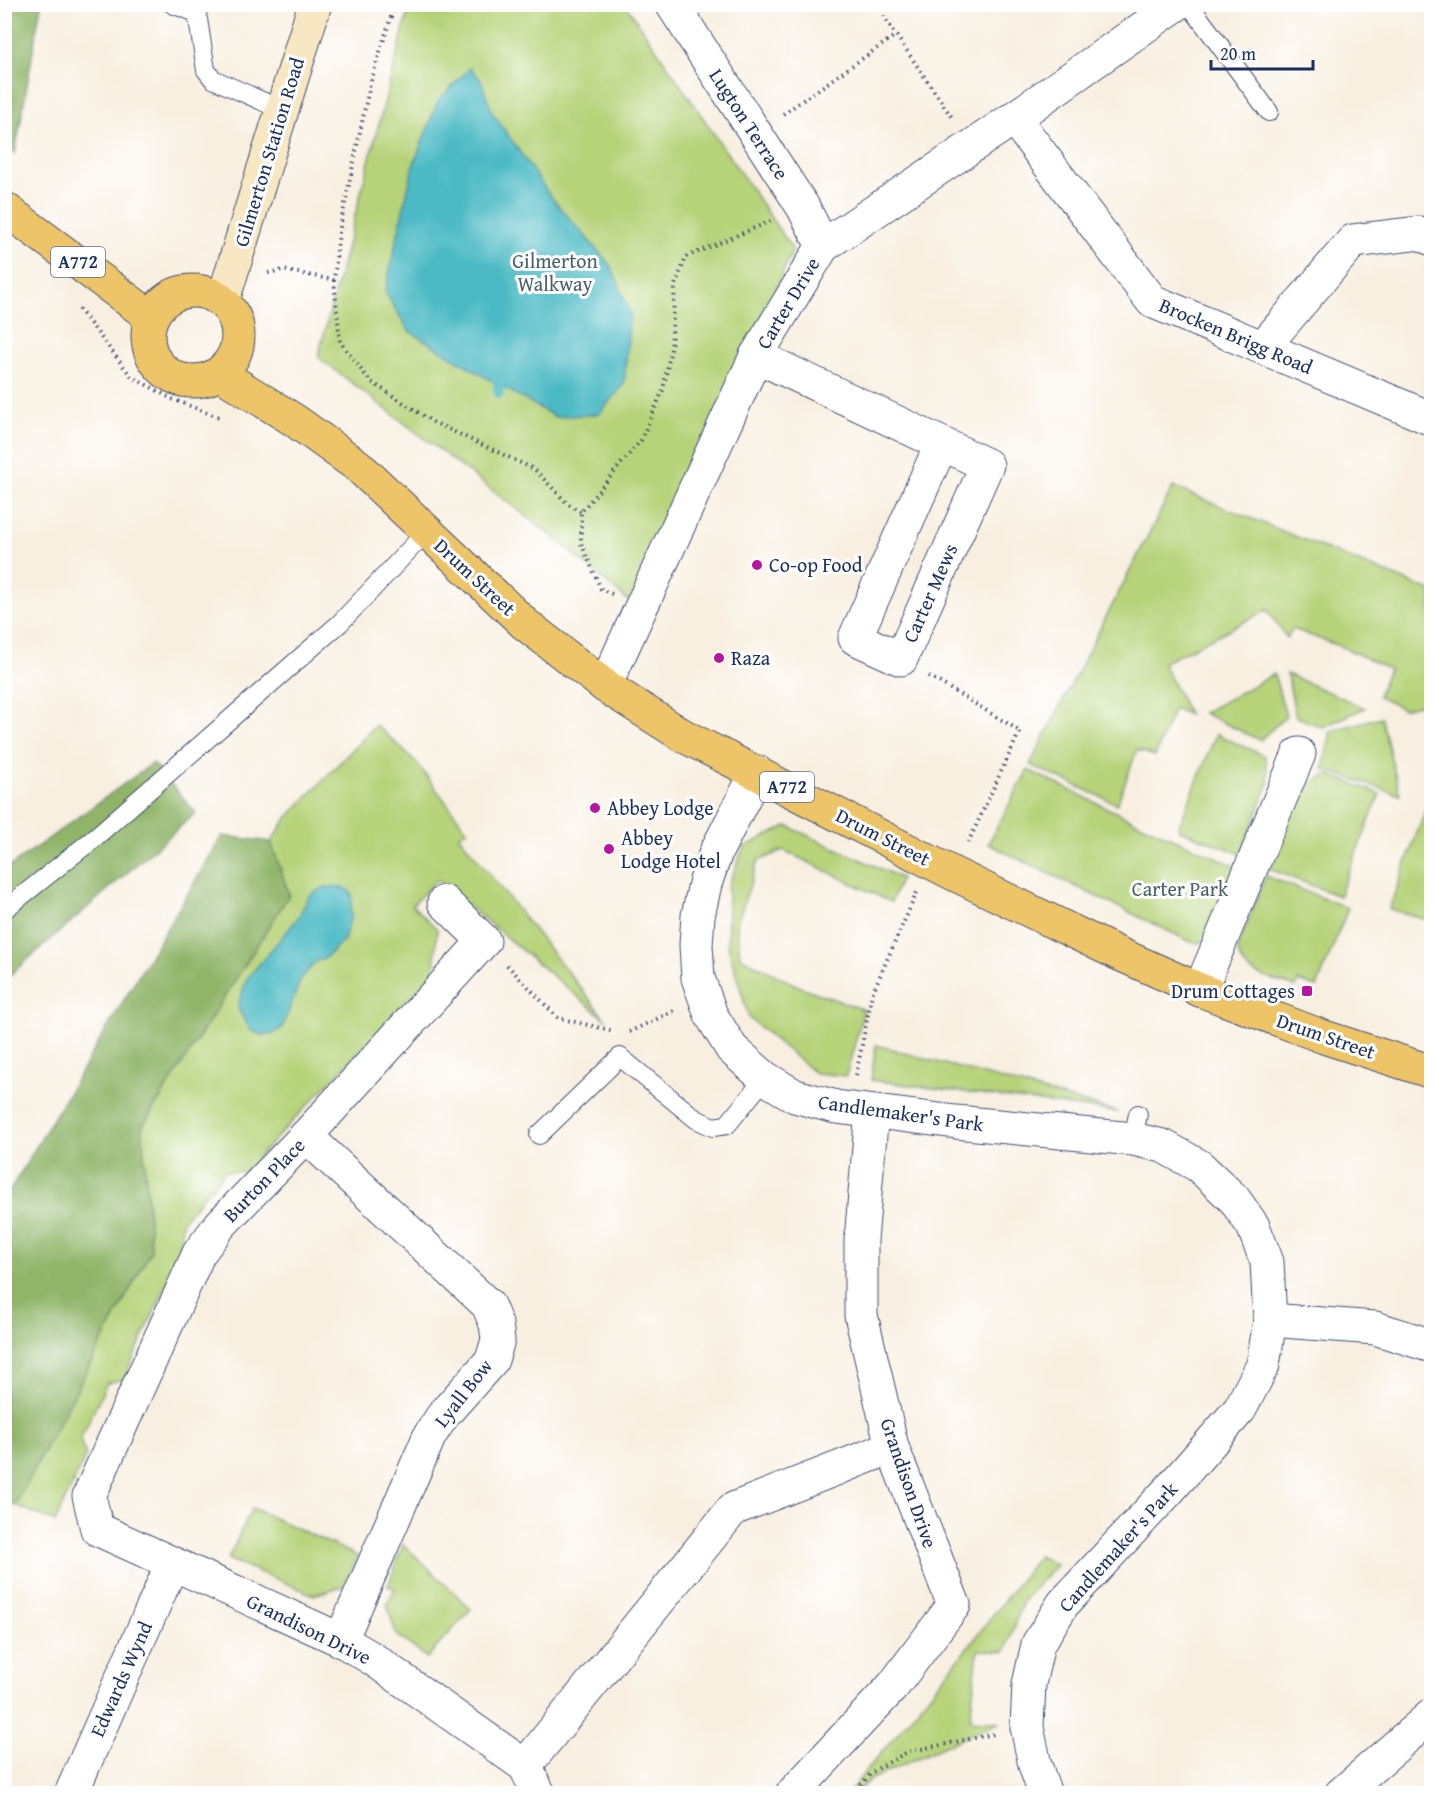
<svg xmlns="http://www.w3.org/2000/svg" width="1436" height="1798" font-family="'Gentium Book Plus',serif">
<rect width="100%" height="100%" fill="#fff"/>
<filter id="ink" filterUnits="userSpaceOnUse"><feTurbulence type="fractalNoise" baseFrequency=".0167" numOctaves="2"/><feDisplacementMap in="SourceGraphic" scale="12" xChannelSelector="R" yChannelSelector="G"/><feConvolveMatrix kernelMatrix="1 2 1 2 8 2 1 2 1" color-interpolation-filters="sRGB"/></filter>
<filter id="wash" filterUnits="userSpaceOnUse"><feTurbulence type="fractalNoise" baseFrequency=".008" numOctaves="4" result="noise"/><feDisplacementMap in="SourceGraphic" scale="24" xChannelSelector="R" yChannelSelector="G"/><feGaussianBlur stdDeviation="1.35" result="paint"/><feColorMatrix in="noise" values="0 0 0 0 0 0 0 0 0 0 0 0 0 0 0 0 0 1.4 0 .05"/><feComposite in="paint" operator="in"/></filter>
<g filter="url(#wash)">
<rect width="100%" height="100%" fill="#f8efe0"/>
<g fill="#b6d379" stroke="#68816c" stroke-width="1.5">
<path d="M 410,5 L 626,5 L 793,250 L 631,603 L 552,536 L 318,357 Z"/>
<path d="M 1173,487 L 1431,591 L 1431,702 L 1403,709 L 1378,696 L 1389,669 L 1347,649 L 1293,629 L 1287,638 L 1267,610 L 1163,663 L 1189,715 L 1174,708 L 1155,756 L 1137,750 L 1117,804 L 1030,765 Z"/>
<path d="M 1274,674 L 1286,716 L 1260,740 L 1203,713 Z"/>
<path d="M 1287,674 L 1365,708 L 1323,727 L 1296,717 Z"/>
<path d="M 1381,717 L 1400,795 L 1323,769 L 1331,731 Z"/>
<path d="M 376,725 L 416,762 L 467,830 L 459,836 L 606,1020 L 437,880 L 412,905 L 437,929 L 434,973 L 244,1172 L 225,1171 L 182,1221 L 181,1252 L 124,1379 L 107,1383 L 80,1440 L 86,1455 L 55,1522 L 15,1505 L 151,1250 L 142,1127 L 289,895 L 271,842 L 287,818 Z"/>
<path d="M 1216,734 L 1265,756 L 1269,783 L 1241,854 L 1178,829 Z"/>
<path d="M 1028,770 L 1132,820 L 1240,868 L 1204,941 L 1198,943 L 1191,942 L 988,844 Z"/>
<path d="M 1328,774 L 1380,794 L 1339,896 L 1262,866 L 1291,794 Z"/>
<path d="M 1430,798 L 1432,799 L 1431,921 L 1389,909 Z"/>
<path d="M 787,826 L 901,878 L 891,902 L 783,850 L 758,861 L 737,923 L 740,957 L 798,986 L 864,1010 L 846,1076 L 815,1073 L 749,1018 L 728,946 L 728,886 L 744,847 Z"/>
<path d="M 1266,876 L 1348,908 L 1317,987 L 1298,981 L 1296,987 C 1275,980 1237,975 1238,948 Z"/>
<path d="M 876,1045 L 1118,1112 L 871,1080 Z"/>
<path d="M 252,1508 L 358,1556 L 344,1586 L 314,1595 L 228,1559 Z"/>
<path d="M 403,1544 L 471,1609 L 427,1658 L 396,1634 L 387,1604 L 395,1589 L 388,1586 Z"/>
<path d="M 1039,1556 L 1056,1565 L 1023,1601 L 1005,1652 L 978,1650 L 970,1720 L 1001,1722 L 976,1732 L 869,1780 L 857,1793 L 848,1793 L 958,1660 Z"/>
</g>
<g fill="#90b569" stroke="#567264" stroke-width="1.5">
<path d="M 5,4 L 41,5 L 15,154 L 5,143 Z"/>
<path d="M 153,763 L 196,813 L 5,979 L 4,871 Z"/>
<path d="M 222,836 L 271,842 L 289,895 L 142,1127 L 151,1250 L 15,1505 L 5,1510 L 5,1199 Z"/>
</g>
<g fill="#4cbac4" stroke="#347491" stroke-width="1.5">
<path d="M 470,68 L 481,80 L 492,112 L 551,197 L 611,266 L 630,313 L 624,384 L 599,414 L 555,417 L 482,375 L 409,331 L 385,292 L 413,166 L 438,101 Z"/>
<path d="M 325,887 L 341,887 L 350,891 L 352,895 L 351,916 L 344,940 L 326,957 L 315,962 L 301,979 L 282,1028 L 273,1034 L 262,1035 L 251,1031 L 239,1011 L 238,1006 L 246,980 L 298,918 L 309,896 Z"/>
</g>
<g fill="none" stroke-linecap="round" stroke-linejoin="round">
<path stroke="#4cbac4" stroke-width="10" d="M 497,371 L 499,394"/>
</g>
</g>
<g filter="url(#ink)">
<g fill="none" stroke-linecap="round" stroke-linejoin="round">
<defs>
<g id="lane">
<path d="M 172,4 L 197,13 L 206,70 L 213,79 L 282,110"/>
<path d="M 1189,4 L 1269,112"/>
<path d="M 4,910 L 92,840 L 340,623 L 426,532"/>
<path d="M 539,1135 L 620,1057 L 696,1119 L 713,1127 L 727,1125 L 765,1078"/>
<path d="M 1133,1139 L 1138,1114"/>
</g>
<g id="street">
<path d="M 672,4 L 803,207 L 823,246"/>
<path d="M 1014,118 L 1152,301 L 1432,419"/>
<path d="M 1263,347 L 1353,241 L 1420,233 L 1432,239"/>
<path d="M 756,356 L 987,465 L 901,659 L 855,638 L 941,445"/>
<path d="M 605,686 L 756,356 L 823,246 L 1014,118 L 1177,4"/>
<path d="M 757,772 L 716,852 L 705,884 L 698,916 L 696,945 L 698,978 L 711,1015 L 732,1049 L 765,1078 L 795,1096 L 836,1107 L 956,1122 L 1133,1139 L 1163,1146 L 1199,1166 L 1234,1199 L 1253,1226 L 1267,1262 L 1270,1320 L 1263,1365 L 1240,1409 L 1170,1489 L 1063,1604 L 1038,1644 L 1029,1684 L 1027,1727 L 1035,1765 L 1045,1794"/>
<path d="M 444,902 L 484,941 L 306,1136 L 220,1225 L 199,1253 L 89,1496 L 97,1529 L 341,1640 L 373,1659 L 525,1766 L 539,1794"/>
<path d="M 1200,990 L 1299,754"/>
<path d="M 306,1136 L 488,1305 L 496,1324 L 498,1340 L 492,1360 L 443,1415 L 430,1435 L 341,1640"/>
<path d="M 1270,1320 L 1375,1328 L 1432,1346"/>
<path d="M 525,1766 L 733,1509 L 892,1447"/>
<path d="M 71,1794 L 172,1564"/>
<path d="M 792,1794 L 893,1686 L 954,1605 L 892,1447 L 861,1315 L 861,1240 L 872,1112"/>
<path d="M 1341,1794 L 1432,1715"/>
</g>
<path id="secondary" d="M 223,300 L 315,4"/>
<g id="primary">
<path d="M 4,208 L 151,317"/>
<circle cx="193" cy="336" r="45"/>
<path d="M 220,374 L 294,420 L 358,466 L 525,624 L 605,686 L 682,735 L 954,874 L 1117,953 L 1200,990 L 1324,1037 L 1432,1072"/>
</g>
</defs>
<use href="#lane" stroke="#3c4c72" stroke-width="20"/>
<use href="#street" stroke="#3c4c72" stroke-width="35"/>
<use href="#secondary" stroke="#3c4c72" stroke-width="35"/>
<use href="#primary" stroke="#3c4c72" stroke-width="35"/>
<g stroke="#3c4c72" stroke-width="4" stroke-dasharray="1.5 4.5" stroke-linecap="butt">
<path d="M 880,4 L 884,17 L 953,119"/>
<path d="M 783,114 L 896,35"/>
<path d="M 268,273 L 283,270 L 334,280 L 339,232 L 370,84 L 395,4"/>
<path d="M 334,280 L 340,342 L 370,381 L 433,422 L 534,469 L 567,503 L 581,512"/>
<path d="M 79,309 L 131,376 L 172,399 L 221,418"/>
<path d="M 612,594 L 601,589 L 581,543 L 581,512 L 641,440 L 663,390 L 671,349 L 675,285 L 686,257 L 771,221"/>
<path d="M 929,676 L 1020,731 L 968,843"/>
<path d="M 507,965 L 558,1018 L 614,1031"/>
<path d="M 629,1032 L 674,1011"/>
<path d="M 856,1075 L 872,994 L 917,892"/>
<path d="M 853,1794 L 872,1772 L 907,1752 L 994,1734"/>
</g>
<use href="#lane" stroke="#fff" stroke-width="18"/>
<use href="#street" stroke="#fff" stroke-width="33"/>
<use href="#secondary" stroke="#f8e7c3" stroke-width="33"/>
<use href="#primary" stroke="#eec469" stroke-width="33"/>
</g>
</g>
<g fill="#b5179e" stroke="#fff" stroke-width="2">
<circle cx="757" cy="565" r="6"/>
<circle cx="719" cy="658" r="6"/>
<circle cx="595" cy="808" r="6"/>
<circle cx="609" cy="849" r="6"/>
<rect x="1301" y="985" width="12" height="12" rx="3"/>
</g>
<g text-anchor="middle" stroke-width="6" stroke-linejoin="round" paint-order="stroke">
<g fill="#fff" stroke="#5f6d8e" stroke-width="1.5">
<rect x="51" y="247" width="54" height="30" rx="4.5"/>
<rect x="760" y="772" width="54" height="30" rx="4.5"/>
</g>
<g font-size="18" font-weight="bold" fill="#1b2f5e">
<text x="78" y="268">A772</text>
<text x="787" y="793">A772</text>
</g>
<g font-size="20" fill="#1b2f5e" stroke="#fff">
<text transform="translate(749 124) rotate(57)" y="7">Lugton Terrace</text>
<text transform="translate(269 152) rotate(-73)" y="7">Gilmerton Station Road</text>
<text transform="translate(788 303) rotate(-59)" y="7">Carter Drive</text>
<text transform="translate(1236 336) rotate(23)" y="7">Brocken Brigg Road</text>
<text transform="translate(475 577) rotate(43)" y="7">Drum Street</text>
<text transform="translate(930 593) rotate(-66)" y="7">Carter Mews</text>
<text transform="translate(883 837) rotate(27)" y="7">Drum Street</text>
<text transform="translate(1326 1036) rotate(19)" y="7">Drum Street</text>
<text transform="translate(901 1113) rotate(8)" y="7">Candlemaker's Park</text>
<text transform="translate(264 1180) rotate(-46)" y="7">Burton Place</text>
<text transform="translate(463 1393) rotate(-52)" y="7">Lyall Bow</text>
<text transform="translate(909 1483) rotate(71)" y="7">Grandison Drive</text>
<text transform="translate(1118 1547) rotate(-48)" y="7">Candlemaker's Park</text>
<text transform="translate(309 1629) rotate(26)" y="7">Grandison Drive</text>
<text transform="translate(121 1679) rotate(-66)" y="7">Edwards Wynd</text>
</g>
<g font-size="20" fill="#4a6066" stroke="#fff">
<text x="555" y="268">Gilmerton<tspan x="555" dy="23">Walkway</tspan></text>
<text x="1180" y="896">Carter Park</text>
</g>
<g font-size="20" fill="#1b2f5e" stroke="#fff" text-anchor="start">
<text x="769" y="572">Co-op Food</text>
<text x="731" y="665">Raza</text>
<text x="607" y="815">Abbey Lodge</text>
<text x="621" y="845">Abbey<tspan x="621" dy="23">Lodge Hotel</tspan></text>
<text x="1295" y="998" text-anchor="end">Drum Cottages</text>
</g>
</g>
<rect width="1436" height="1798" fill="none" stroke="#fff" stroke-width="24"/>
<path d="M1211 60v9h102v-9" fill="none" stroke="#1b2f5e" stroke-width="3"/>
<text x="1220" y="60" font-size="18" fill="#1b2f5e" stroke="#ffffff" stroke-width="4.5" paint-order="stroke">20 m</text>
</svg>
